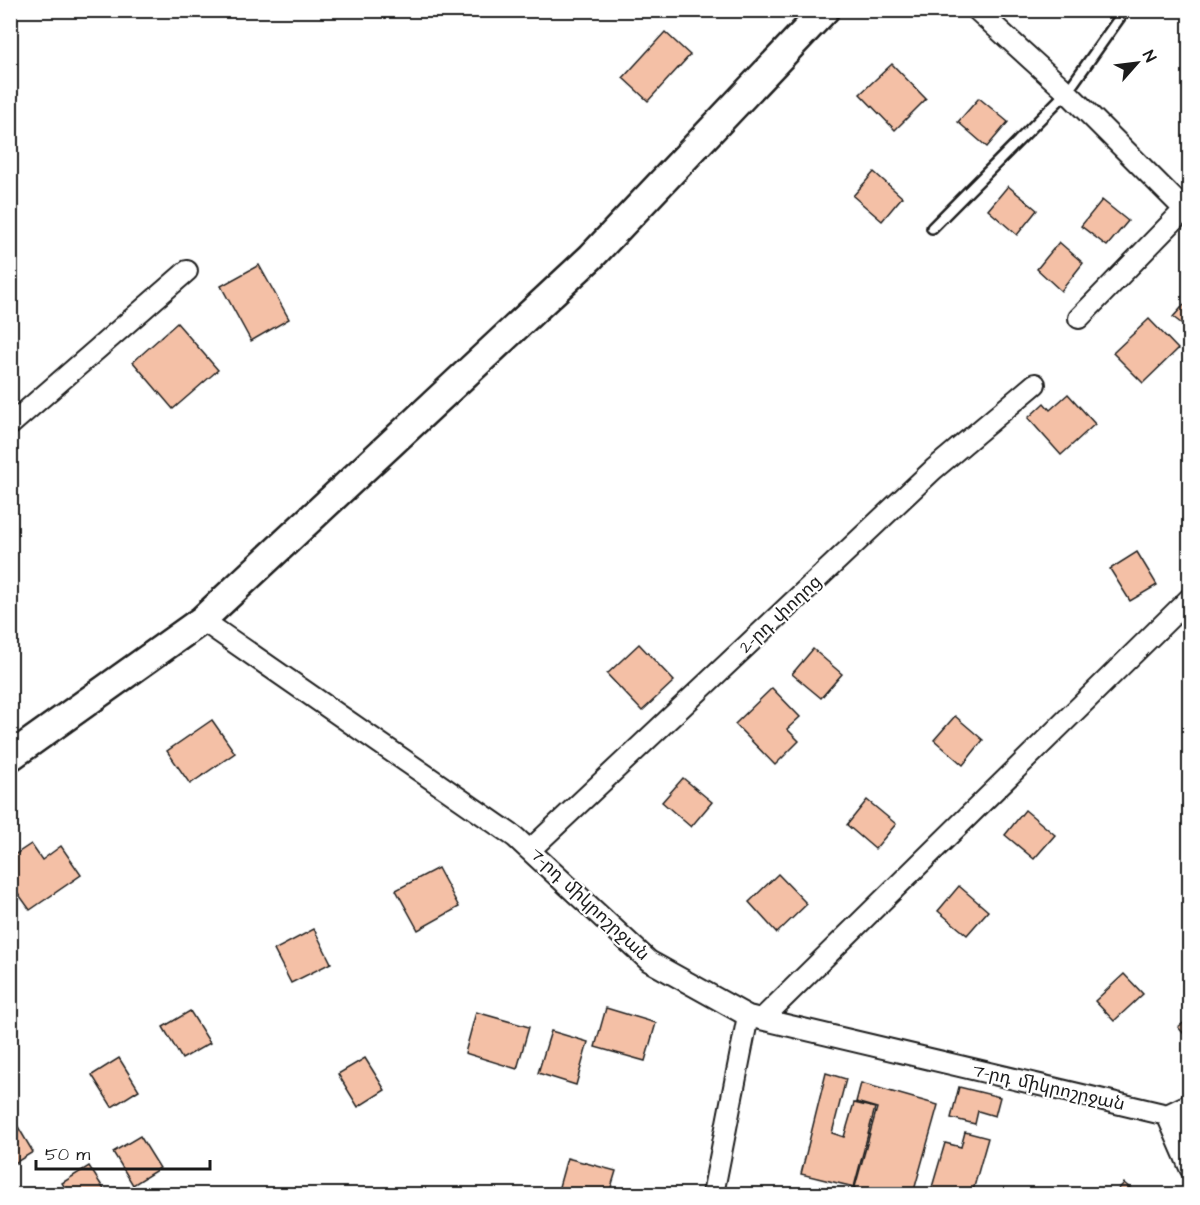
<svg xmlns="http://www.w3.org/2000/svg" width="1200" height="1205" font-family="'Architects Daughter','Noto Sans Armenian',sans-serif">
<rect width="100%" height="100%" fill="#fff"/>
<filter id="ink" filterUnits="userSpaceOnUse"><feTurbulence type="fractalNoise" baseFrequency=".0167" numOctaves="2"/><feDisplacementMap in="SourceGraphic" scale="12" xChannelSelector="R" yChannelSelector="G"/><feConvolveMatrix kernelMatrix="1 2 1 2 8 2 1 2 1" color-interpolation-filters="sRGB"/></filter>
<g filter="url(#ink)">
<g fill="#f4c0a6" stroke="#1c1c1c" stroke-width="1.5">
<path d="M 665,32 L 690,55 L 648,101 L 623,78 Z"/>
<path d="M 892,64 L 926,99 L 895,130 L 860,94 Z"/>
<path d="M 979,98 L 1008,122 L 987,147 L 958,122 Z"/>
<path d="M 874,172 L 902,197 L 882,221 L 853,196 Z"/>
<path d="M 1008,186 L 1037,210 L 1017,235 L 988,210 Z"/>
<path d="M 1102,200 L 1128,221 L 1107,246 L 1081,226 Z"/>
<path d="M 1059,242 L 1083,263 L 1061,291 L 1037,269 Z"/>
<path d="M 259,265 L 289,319 L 251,341 L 221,286 Z"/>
<path d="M 1190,298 L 1190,330 L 1173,317 Z"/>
<path d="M 1149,319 L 1178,349 L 1143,383 L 1113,353 Z"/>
<path d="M 177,323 L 218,370 L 173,409 L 133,362 Z"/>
<path d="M 1068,394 L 1095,424 L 1061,455 L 1028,418 L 1044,403 L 1050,410 Z"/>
<path d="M 1137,552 L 1157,585 L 1130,601 L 1110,569 Z"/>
<path d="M 639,644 L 674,681 L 642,711 L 607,674 Z"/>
<path d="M 813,649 L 842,674 L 821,698 L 792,674 Z"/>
<path d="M 772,688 L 800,717 L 787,729 L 799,741 L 775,765 L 735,724 Z"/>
<path d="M 955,716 L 983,740 L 963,765 L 934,740 Z"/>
<path d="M 212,720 L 235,753 L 190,784 L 167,751 Z"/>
<path d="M 683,778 L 712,802 L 691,827 L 662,802 Z"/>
<path d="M 867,800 L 896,824 L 875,849 L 847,825 Z"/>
<path d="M 1025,810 L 1055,835 L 1034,859 L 1005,835 Z"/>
<path d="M 31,844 L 42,860 L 61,846 L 81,875 L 30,910 L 10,882 L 10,858 Z"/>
<path d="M 438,868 L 459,907 L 418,930 L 396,890 Z"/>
<path d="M 778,874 L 807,904 L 777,933 L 749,902 Z"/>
<path d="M 959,886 L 988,911 L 967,935 L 938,911 Z"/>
<path d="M 314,929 L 331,963 L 291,983 L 274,950 Z"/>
<path d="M 1124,974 L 1143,994 L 1114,1021 L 1095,1001 Z"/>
<path d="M 606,1008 L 656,1023 L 645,1061 L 595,1047 Z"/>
<path d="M 190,1011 L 210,1043 L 182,1059 L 163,1027 Z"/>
<path d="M 476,1012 L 529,1027 L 517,1069 L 465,1053 Z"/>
<path d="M 1190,1018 L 1190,1041 L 1178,1027 Z"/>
<path d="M 551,1031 L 588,1042 L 576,1085 L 538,1073 Z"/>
<path d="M 119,1058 L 139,1090 L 112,1107 L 92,1075 Z"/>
<path d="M 365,1058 L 385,1090 L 358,1107 L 338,1074 Z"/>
<path d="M 826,1073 L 846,1079 L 832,1133 L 844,1137 L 854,1103 L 875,1108 L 854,1187 L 801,1174 Z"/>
<path d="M 861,1083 L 938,1105 L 913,1194 L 853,1194 L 877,1108 L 856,1102 Z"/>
<path d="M 959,1087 L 1000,1097 L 995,1116 L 978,1111 L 975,1124 L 951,1118 Z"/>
<path d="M 14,1120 L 33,1152 L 10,1166 L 10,1122 Z"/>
<path d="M 965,1132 L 988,1138 L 972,1194 L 930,1194 L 945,1143 L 961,1147 Z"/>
<path d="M 140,1136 L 160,1168 L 133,1185 L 113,1152 Z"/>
<path d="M 567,1158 L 616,1171 L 609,1194 L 557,1194 Z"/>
<path d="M 89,1166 L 107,1194 L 69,1194 L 62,1183 Z"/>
<path d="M 1124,1183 L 1137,1194 L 1114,1194 Z"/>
</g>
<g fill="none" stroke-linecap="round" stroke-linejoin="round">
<defs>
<path id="service" d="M 932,228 L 1067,92 L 1125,10"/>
<g id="minor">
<path d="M 977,10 L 1067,92 L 1190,215"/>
<path d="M 1079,318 L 1184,210"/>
<path d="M 10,425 L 187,271"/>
<path d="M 202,620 L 515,837 L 649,961 L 748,1016 L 1167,1115 L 1190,1168"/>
<path d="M 531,849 L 934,469 L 1035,384"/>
<path d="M 762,1019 L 1190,598"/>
<path d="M 1190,1104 L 1167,1115 L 1190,1126"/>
<path d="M 713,1194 L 748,1016"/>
</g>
<path id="secondary" d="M 10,757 L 202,620 L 591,257 L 825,10"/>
</defs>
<use href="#service" stroke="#1c1c1c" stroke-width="14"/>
<use href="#minor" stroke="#1c1c1c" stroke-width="24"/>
<use href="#secondary" stroke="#1c1c1c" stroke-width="32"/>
<use href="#service" stroke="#fff" stroke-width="9"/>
<use href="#minor" stroke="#fff" stroke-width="20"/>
<use href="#secondary" stroke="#fff" stroke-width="27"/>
</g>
</g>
<g text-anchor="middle" stroke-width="4.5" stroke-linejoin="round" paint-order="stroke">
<g font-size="18" fill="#1c1c1c" stroke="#fff">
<text transform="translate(780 614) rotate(-43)" y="6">2-րդ փողոց</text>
<text transform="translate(590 904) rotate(43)" y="6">7-րդ միկրոշրջան</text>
<text transform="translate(1049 1087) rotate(13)" y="6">7-րդ միկրոշրջան</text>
</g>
</g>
<rect width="1200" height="1205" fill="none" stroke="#fff" stroke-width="36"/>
<rect x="18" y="18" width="1164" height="1169" fill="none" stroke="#1c1c1c" stroke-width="2" filter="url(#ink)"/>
<g transform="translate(1137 63) rotate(62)" stroke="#ffffff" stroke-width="4.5" paint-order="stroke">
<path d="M0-4.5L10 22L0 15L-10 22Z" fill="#1c1c1c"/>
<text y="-9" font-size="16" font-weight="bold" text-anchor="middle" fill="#1c1c1c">N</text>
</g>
<path d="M36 1160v9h174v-9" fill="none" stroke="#1c1c1c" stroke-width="3"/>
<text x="45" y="1160" font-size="18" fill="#1c1c1c" stroke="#ffffff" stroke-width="4.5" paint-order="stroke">50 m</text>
</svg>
